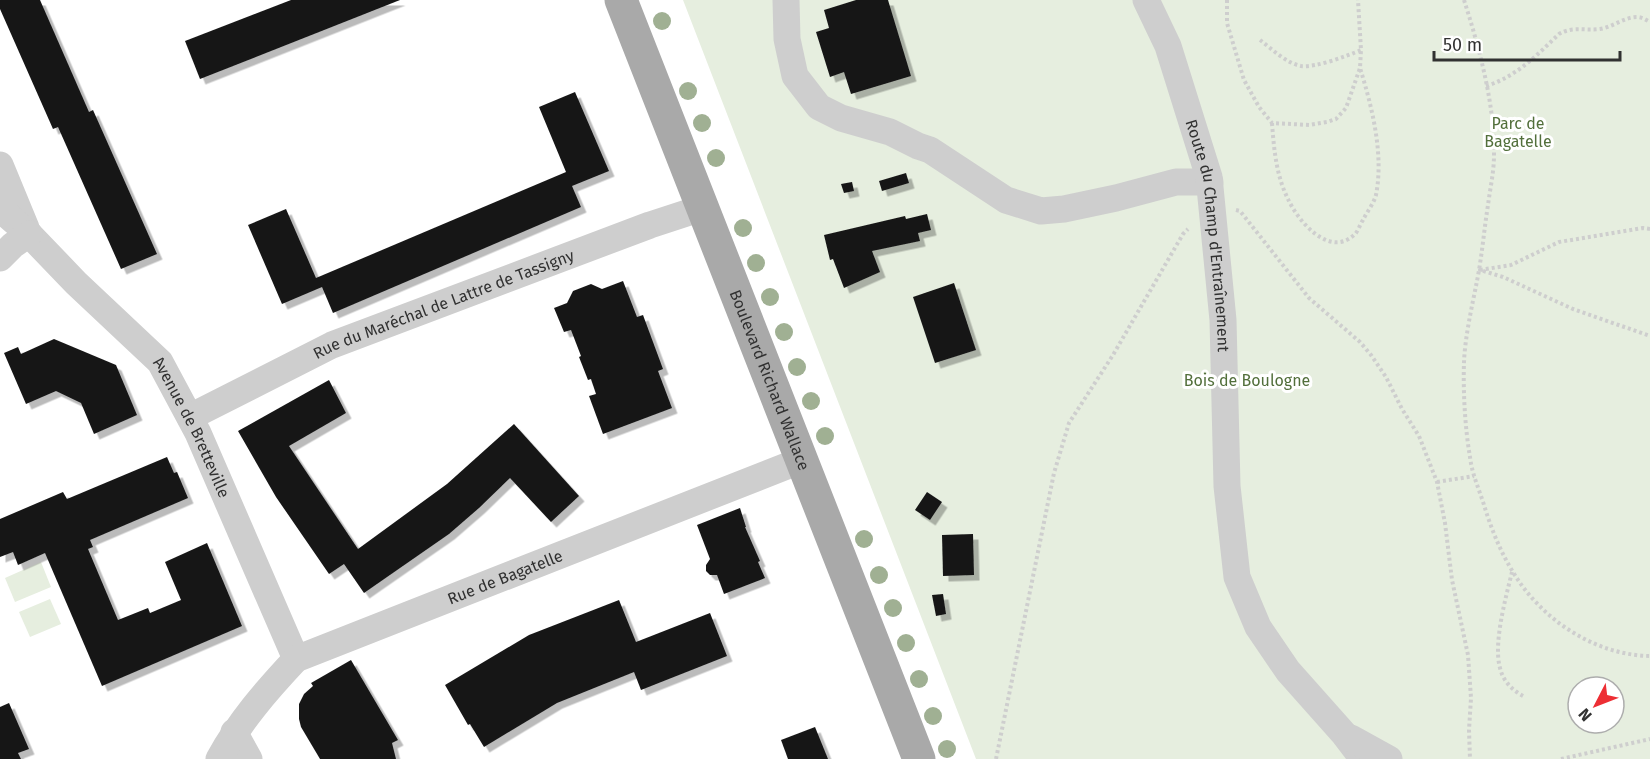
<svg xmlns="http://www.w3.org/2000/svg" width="1650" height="759" font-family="'Fira Sans',sans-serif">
<defs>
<filter id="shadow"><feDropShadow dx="5.5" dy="5.5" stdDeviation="0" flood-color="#0004"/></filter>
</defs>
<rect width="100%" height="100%" fill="#fff"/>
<g fill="#e6eedf" fill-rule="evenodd">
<path d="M 683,0 L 1650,0 L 1650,759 L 976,759 ZM 1578,687 L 1614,687 L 1614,723 L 1578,723 Z"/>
<path d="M 41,562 L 51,587 L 15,602 L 5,578 Z"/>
<path d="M 50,599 L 61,624 L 30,637 L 19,612 Z"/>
</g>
<g fill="#181818" filter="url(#shadow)">
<path d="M 0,0 L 40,0 L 89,112 L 93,110 L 157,254 L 121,269 L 58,127 L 53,129 L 0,9 Z"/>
<path d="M 291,0 L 400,0 L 200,79 L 185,41 Z"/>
<path d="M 856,0 L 888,0 L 911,76 L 851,94 L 844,72 L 830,77 L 816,32 L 829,28 L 824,10 Z"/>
<path d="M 575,92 L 609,171 L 572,186 L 581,207 L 333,313 L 322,287 L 282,304 L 248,225 L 286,209 L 316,278 L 566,172 L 539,107 Z"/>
<path d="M 906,173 L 909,183 L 882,191 L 879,181 Z"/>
<path d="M 852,182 L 854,191 L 844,193 L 841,184 Z"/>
<path d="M 927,214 L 931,230 L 918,233 L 920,241 L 872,251 L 880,272 L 844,288 L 833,259 L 830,260 L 824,235 L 905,216 L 906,219 Z"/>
<path d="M 623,281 L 637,317 L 643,315 L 663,369 L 658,371 L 672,408 L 603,434 L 589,396 L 596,394 L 591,379 L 588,380 L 579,357 L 581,356 L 571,330 L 564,332 L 554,308 L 567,303 L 573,291 L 591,284 L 602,289 Z"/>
<path d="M 954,283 L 976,350 L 935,363 L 913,297 Z"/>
<path d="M 54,339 L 116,365 L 137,415 L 94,434 L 81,403 L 56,391 L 26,404 L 4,353 L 18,347 L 21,354 Z"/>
<path d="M 329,380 L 346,413 L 289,446 L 358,549 L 447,484 L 514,424 L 579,496 L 551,522 L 510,478 L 479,508 L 449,534 L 364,593 L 344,564 L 329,574 L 276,497 L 238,431 Z"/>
<path d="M 167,457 L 174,473 L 177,472 L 188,498 L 90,540 L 93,547 L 88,549 L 118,620 L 148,608 L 150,613 L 181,600 L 165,562 L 207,543 L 242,626 L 102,686 L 45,553 L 18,565 L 13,552 L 0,557 L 0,519 L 63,492 L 67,499 Z"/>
<path d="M 927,492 L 942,502 L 930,520 L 915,510 Z"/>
<path d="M 740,508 L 746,527 L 745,527 L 760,561 L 758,562 L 765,578 L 724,594 L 717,575 L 710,575 L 706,571 L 706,565 L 710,559 L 697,525 Z"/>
<path d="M 973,534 L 974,575 L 943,576 L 942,535 Z"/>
<path d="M 943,594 L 946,614 L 936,616 L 932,595 Z"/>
<path d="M 619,600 L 636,642 L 710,613 L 727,656 L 641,690 L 634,672 L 557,703 L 484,747 L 470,724 L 468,725 L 445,685 L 529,635 Z"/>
<path d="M 351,660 L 398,740 L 392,743 L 396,759 L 320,759 L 301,727 L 299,719 L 299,704 L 304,694 L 313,686 L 311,683 Z"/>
<path d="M 9,703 L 29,749 L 18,753 L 21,759 L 0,759 L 0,707 Z"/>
<path d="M 815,727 L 828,759 L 788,759 L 781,740 Z"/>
</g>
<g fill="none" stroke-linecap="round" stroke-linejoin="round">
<g stroke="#cecece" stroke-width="4" stroke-dasharray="3 3" stroke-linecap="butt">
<path d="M 1227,0 L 1227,23 L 1244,80 L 1259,107 L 1272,123 L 1309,125 L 1327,122 L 1336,119 L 1346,108 L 1360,68 L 1361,50 L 1358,0"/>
<path d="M 1464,0 C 1479,47 1495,105 1494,155 C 1494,172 1490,189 1488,205 C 1484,230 1482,256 1477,281 C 1472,306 1465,337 1464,362 C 1463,392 1465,428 1470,457 C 1472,474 1479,489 1484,505 C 1491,528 1500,551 1513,572 C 1541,619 1594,655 1650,656"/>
<path d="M 1260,40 C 1272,49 1286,63 1301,66 C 1315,68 1347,56 1361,50"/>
<path d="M 1486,86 C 1516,77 1537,55 1559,34 C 1573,26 1585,31 1600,29 C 1613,27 1624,17 1637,17 C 1642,17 1646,20 1650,22"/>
<path d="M 1272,123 C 1274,149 1276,175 1288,199 C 1298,221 1329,258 1354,235 C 1358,232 1360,224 1363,220 C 1367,212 1374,203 1376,195 C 1384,154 1372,107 1360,68"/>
<path d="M 1236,210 L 1240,211 L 1309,298 L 1360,342 L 1371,355 L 1386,377 L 1402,409 L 1419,436 L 1437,482 L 1445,523 L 1452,580 L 1468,655 L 1471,698 L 1469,730 L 1470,759"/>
<path d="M 1650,229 L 1643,228 L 1559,242 L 1511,265 L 1480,270 L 1503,277 L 1573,309 L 1650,336"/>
<path d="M 1437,482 L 1474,476"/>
<path d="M 1512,572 C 1506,597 1493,643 1500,668 C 1503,681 1512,690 1523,696"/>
<path d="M 996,759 L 1054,473 L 1069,423 L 1113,355 L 1183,234 L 1188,229"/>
<path d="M 1561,759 L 1650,739"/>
</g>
<g stroke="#cecece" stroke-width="27">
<path d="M 786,0 L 787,39 L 795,76 L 819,107 L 841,118 L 890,132 L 918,146 L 930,150 L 1006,200 L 1041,211 L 1064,209 L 1116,198 L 1176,182 L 1210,182"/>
<path id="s1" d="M 1146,0 L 1168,46 L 1209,177 L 1223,320 L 1227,486 L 1237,577 L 1258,627 L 1288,671 L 1344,734 L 1363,759"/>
<path d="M 0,165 L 26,228"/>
<path id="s2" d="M 0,209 L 29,234 L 76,283 L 160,362 L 198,433 L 296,659"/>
<path d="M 0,258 L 13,245 L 29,234"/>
<path id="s3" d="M 190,417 L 332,345 L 650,225 L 702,208"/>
<path d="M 234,732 L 249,759"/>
<path d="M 1351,738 L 1389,759"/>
<path id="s4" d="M 219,759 C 240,721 266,691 296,659 L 802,460"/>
</g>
<path stroke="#a9a9a9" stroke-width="33" id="s5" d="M 621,0 L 919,759"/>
</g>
<g fill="#a0b093">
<circle cx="662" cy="21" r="9"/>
<circle cx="688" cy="91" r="9"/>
<circle cx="702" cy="123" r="9"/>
<circle cx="716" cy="158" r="9"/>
<circle cx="743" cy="228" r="9"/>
<circle cx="756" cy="263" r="9"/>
<circle cx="770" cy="297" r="9"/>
<circle cx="784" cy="332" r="9"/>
<circle cx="797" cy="367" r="9"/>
<circle cx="811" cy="401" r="9"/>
<circle cx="825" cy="436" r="9"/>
<circle cx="864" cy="539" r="9"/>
<circle cx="879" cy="575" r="9"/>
<circle cx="893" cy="608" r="9"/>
<circle cx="906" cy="643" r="9"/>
<circle cx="919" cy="679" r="9"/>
<circle cx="933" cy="716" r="9"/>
<circle cx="947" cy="749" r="9"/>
</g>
<g text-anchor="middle" stroke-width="6" stroke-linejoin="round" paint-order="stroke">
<g font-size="16" fill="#526f3b" stroke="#fff">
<text x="1518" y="129">Parc de<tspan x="1518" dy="18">Bagatelle</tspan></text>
<text x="1247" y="386">Bois de Boulogne</text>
</g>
<g font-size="16" fill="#313131" stroke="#fff">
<text dy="6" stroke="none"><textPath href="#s1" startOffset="246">Route du Champ d'Entraînement</textPath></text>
<text dy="6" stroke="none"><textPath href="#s3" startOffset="278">Rue du Maréchal de Lattre de Tassigny</textPath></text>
<text dy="6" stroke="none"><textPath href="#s5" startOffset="408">Boulevard Richard Wallace</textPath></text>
<text dy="6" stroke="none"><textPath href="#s2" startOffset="294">Avenue de Bretteville</textPath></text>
<text dy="6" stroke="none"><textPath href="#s4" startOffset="351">Rue de Bagatelle</textPath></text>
</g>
</g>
<g transform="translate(1596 705) rotate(228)"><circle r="28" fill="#ffffff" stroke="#adadad" stroke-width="1.5"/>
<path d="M0-4.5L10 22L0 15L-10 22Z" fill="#ed2e34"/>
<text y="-9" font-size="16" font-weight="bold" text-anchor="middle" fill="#313131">N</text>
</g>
<path d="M1434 51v9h186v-9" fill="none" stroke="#313131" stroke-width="3"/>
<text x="1443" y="51" font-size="18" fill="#313131" stroke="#ffffff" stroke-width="4.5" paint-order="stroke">50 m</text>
</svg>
